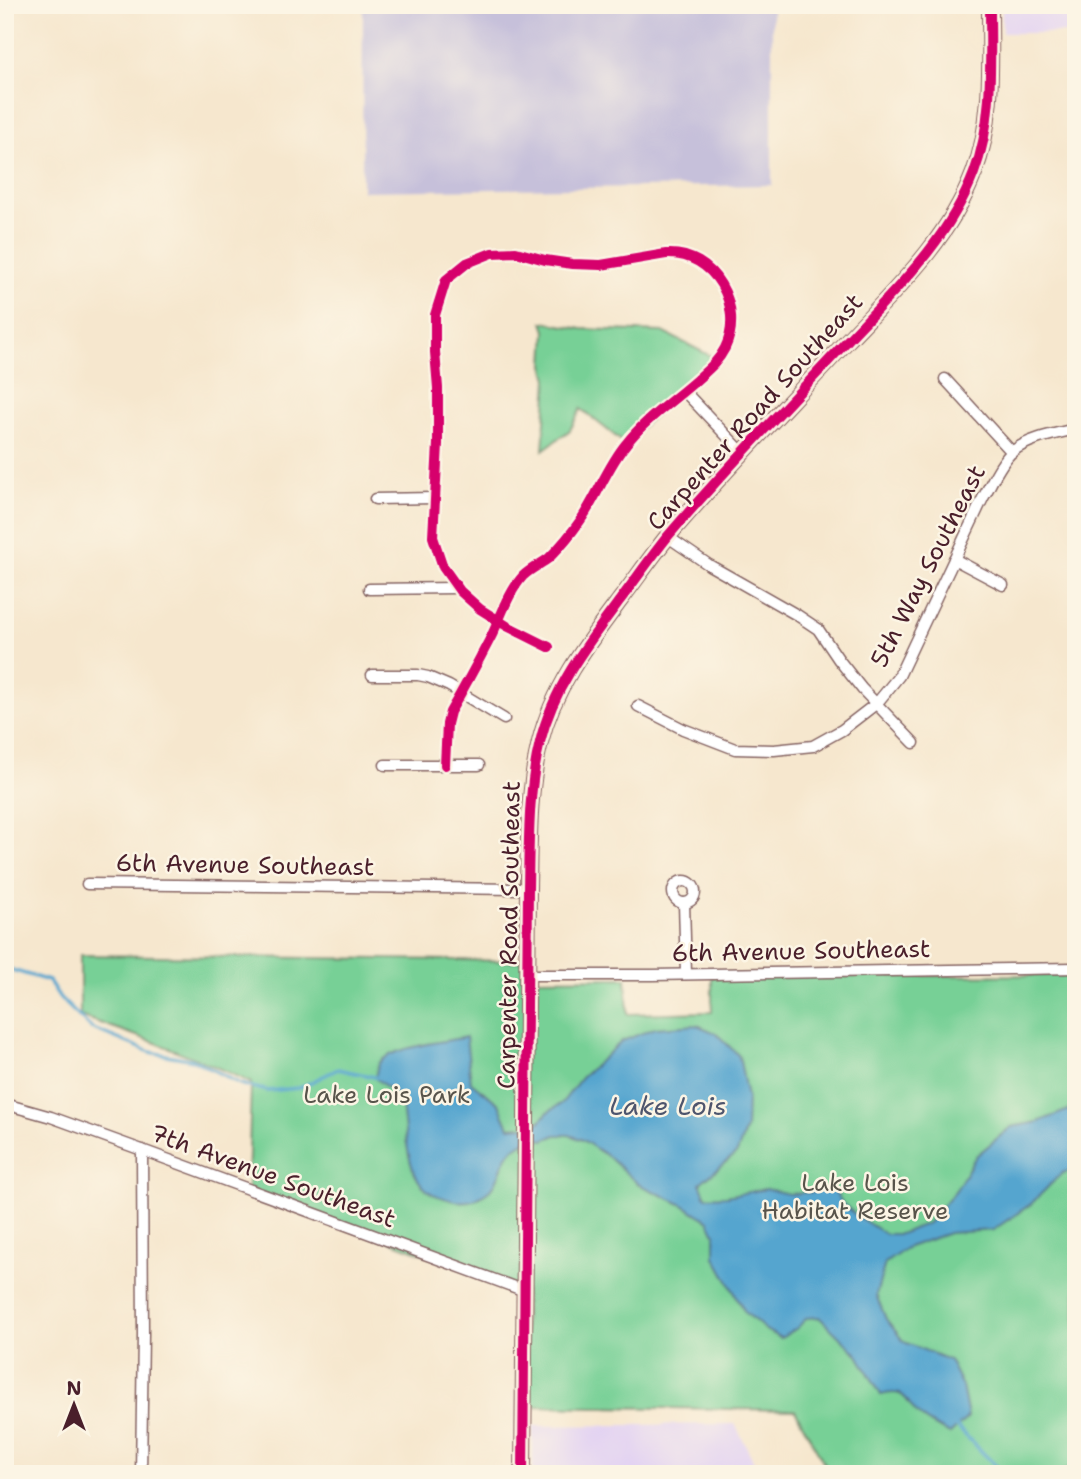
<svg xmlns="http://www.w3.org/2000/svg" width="1081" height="1479" font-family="'Shantell Sans',sans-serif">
<rect width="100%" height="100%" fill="#fcf5e5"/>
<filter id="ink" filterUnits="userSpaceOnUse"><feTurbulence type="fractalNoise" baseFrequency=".0143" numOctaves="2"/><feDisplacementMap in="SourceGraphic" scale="14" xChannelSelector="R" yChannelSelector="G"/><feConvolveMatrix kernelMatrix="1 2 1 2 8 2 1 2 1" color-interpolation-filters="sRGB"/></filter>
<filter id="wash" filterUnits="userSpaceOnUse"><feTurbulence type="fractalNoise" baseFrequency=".00686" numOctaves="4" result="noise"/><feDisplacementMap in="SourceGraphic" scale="28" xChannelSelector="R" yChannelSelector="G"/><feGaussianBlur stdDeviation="1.57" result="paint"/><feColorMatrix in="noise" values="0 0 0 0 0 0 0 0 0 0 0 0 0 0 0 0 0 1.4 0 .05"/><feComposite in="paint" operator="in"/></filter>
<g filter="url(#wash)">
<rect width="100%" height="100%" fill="#f6e7ce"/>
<g fill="#e3d3f2">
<rect x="1002" y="5" width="74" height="28"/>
<path d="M 735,1424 L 760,1474 L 533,1474 L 533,1426 Z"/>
</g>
<path fill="#c6c0da" d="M 363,5 L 772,5 L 772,185 L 362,191 Z"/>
<g fill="#77d096" stroke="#607860" stroke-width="2">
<path d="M 543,322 L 582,329 L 663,332 L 717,359 L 624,443 L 581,409 L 570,430 L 543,450 L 548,379 L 544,365 L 546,331 Z"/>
<path d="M 80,955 L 526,961 L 530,979 L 626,978 L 628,1014 L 712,1012 L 712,977 L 1076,975 L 1076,1463 L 1060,1474 L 830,1474 L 795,1410 L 523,1406 L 525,1291 L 248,1189 L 251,1083 C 195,1056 138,1036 80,1016 Z"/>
</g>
<path fill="#54a5cf" stroke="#4f627d" stroke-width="2" d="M 697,1025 L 716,1033 L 739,1056 L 747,1097 L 746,1128 L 737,1153 L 700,1183 L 706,1197 L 726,1196 L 766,1189 L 789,1194 L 834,1190 L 843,1204 L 857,1216 L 885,1234 L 900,1234 L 928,1223 L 956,1190 L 976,1156 L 1011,1127 L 1038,1122 L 1076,1107 L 1076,1169 L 1062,1173 L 1031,1204 L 993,1230 L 949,1233 L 908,1247 L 885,1263 L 876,1295 L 886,1319 L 904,1342 L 949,1360 L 962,1386 L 968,1417 L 950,1434 C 940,1429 929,1424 921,1417 C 904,1404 910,1387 881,1395 L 858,1355 L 819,1317 L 807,1318 L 797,1328 L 781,1338 L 767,1331 L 745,1312 L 715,1257 L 715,1234 L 709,1221 L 681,1204 L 638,1184 L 610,1158 L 583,1140 L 569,1135 L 556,1135 L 544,1140 L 533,1138 C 526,1142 515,1146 510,1152 C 500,1164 501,1180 490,1190 C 478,1201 466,1204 451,1200 C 445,1198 436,1196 431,1193 C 404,1177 406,1125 401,1098 L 375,1078 C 376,1073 377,1066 380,1062 C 394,1046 445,1042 466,1037 L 471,1082 L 499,1104 L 509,1127 L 537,1125 L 548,1112 L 562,1103 L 581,1078 L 622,1041 L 655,1028 Z"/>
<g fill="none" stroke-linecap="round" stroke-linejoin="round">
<g stroke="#54a5cf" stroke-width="3.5">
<path d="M 5,968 L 49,981 L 60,998 L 91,1028 L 150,1052 L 194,1060 L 240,1084 L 268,1091 L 299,1088 L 338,1069 L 379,1078"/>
<path d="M 956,1426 L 1004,1474"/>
</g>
</g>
</g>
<g filter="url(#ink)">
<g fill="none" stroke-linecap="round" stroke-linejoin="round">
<defs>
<g id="street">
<path d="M 945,379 L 1012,452"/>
<path d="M 685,392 L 743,453"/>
<path d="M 375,499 L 435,498"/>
<path d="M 668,537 L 709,565 L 797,615 L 818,629 L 839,660 L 862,689 L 914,743"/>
<path d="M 954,559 L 1003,585"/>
<path d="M 369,589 L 457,588"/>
<path d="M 372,675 L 418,675 L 428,677 L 449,686 L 504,719"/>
<path d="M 638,706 L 683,729 L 735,749 L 774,750 L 813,746 L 842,730 L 877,703 L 899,676 L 983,498 C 991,484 1001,461 1013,451 C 1030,438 1055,434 1076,429"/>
<path d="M 385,765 L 479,765"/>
<path d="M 445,765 L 447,724 L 450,712 C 464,688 478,662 491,637 C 501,617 508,593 523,576 C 530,569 541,564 549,558 C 560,547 571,534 580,521 C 597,497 607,467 626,444 C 647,417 676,399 701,376 C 710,368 719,360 725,348 C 745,307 714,251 666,254 L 601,265 L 572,264 L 545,260 L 516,252 L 492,253 L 467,263 L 446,280 L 435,315 L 435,352 L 438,388 L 438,444 L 433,537 L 443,567 L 460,591 L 480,609 L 507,626 L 549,647"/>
<circle cx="684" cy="892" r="11"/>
<path d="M 87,884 L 528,889"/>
<path d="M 684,903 L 686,974"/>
<path d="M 526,975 L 653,975 L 1076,968"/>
<path d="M 5,1104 L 51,1117 L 142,1150 L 525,1291"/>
<path d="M 141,1474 L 143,1334 L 142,1150"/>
</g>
<path id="secondary" d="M 523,1474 L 528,889 C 529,840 528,790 540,742 C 553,688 587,644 620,600 C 636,579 651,557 668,536 C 725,469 787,406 847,341 C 896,289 948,241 974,173 C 994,120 990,61 990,5"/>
</defs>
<use href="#street" stroke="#866564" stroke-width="13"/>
<use href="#secondary" stroke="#866564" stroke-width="18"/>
<use href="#street" stroke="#fff" stroke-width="10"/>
<use href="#secondary" stroke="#fde4d1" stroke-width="16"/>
<defs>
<g id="cycleway">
<path d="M 445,765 L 447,724 L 450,712 C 464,688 478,662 491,637 C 501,617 508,593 523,576 C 530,569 541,564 549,558 C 560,547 571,534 580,521 C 597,497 607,467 626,444 C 647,417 676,399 701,376 C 710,368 719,360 725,348 C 745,307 714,251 666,254 L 601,265 L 572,264 L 545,260 L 516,252 L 492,253 L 467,263 L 446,280 L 435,315 L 435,352 L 438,388 L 438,444 L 433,537 L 443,567 L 460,591 L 480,609 L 507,626 L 549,647"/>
<path d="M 523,1474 L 528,889 C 529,840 528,790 540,742 C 553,688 587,644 620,600 C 636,579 651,557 668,536 C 725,469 787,406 847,341 C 896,289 948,241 974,173 C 994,120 990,61 990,5"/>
</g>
</defs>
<use href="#cycleway" stroke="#fcf5e5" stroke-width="15"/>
<use href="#cycleway" stroke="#d6006c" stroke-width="10"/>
</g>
</g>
<g text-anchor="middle" stroke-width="5" stroke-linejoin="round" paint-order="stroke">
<g font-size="24" fill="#4a1f2b" stroke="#fcf5e5">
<text transform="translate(755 412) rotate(-48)" y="8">Carpenter Road Southeast</text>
<text transform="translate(928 566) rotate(-63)" y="8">5th Way Southeast</text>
<text transform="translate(245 865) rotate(1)" y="8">6th Avenue Southeast</text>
<text transform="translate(509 935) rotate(-89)" y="8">Carpenter Road Southeast</text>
<text transform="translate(801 951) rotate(-1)" y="8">6th Avenue Southeast</text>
<text transform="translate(273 1176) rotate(20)" y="8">7th Avenue Southeast</text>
</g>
<g font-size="24" fill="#58544b" stroke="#fcf5e5">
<text x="387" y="1103">Lake Lois Park</text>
<text x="855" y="1191">Lake Lois<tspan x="855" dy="28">Habitat Reserve</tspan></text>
</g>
<g font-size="26" font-style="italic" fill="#4e556d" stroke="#fcf5e5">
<text x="668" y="1115">Lake Lois</text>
</g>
</g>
<rect width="1081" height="1479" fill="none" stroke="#fcf5e5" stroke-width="28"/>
<g transform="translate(74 1405)" stroke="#fcf5e5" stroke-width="5" paint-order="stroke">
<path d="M0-5L12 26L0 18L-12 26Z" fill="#4a1f2b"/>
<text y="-10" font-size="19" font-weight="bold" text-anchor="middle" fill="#4a1f2b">N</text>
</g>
</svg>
